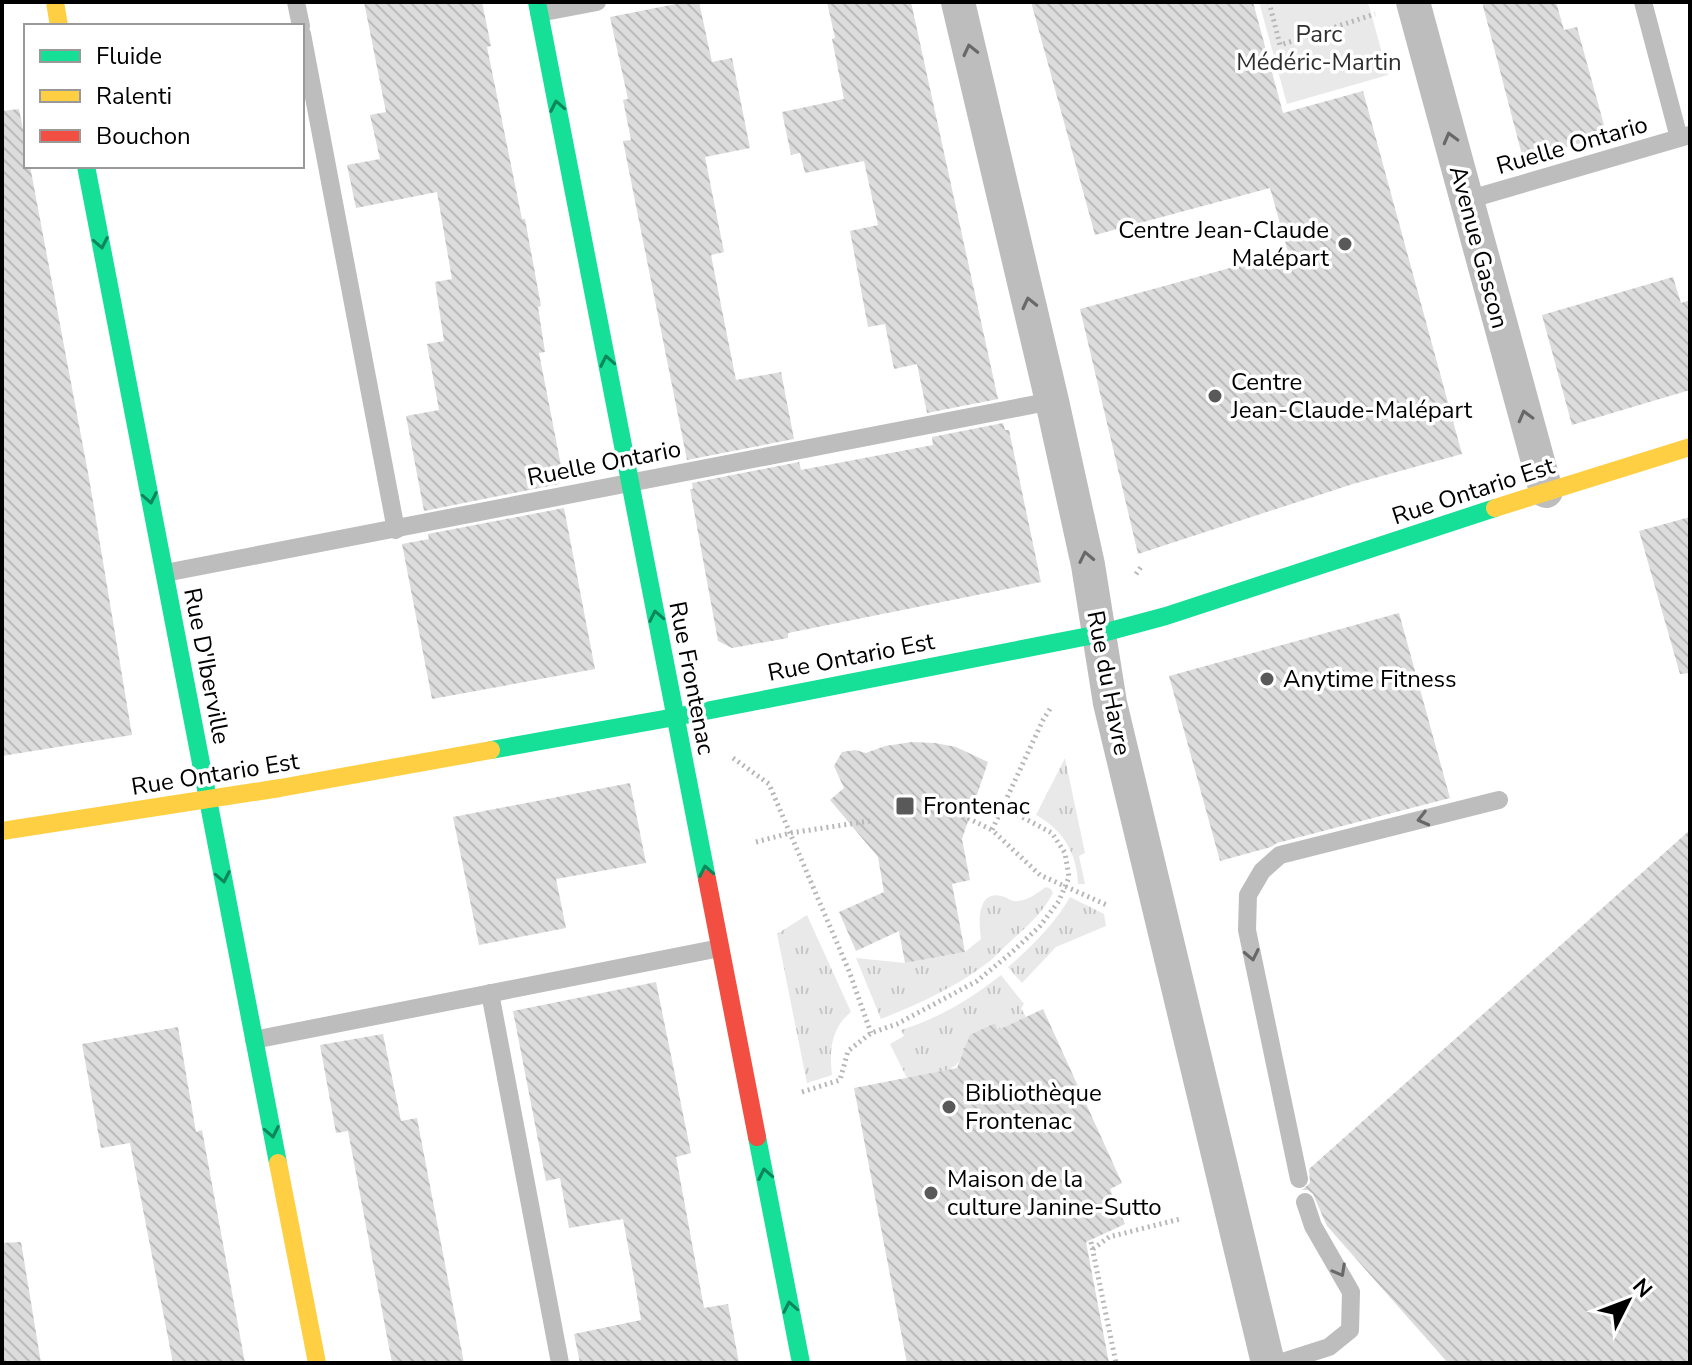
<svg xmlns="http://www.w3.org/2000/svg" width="1692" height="1365" font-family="'Nunito Sans',sans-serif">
<defs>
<pattern id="grass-tufts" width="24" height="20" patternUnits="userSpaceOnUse" patternTransform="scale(2)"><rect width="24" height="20" fill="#e9e9e9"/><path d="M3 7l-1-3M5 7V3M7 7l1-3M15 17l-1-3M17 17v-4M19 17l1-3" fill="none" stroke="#c6c6c6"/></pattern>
<pattern id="building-back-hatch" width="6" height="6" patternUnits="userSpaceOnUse" patternTransform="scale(2)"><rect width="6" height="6" fill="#dcdcdc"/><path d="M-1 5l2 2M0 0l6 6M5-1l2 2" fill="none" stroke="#bbb"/></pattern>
</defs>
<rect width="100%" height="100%" fill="#fff"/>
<g fill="url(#grass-tufts)">
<path d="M 1065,758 L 1085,853 L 1079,856 L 1085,884 L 1078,884 C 1077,853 1063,830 1036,815 Z"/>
<path d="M 1046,887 L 1051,889 L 1053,893 C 1043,912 1029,925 1013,939 C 1005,946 998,954 990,961 C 958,986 919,1004 881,1019 L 856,958 L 905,963 L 965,952 L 981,939 C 979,925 976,890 1001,896 C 1008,897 1010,902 1018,901 C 1029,900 1037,893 1046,887 Z"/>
<path d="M 1070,897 L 1104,914 L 1106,926 L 1056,947 L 1022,983 L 1008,967 C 1031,947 1055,924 1070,897 Z"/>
<path d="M 807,915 L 851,1012 C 831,1028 829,1051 832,1075 L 807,1083 L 777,934 Z"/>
<path d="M 1001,975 L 1024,1004 L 1021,1008 L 1026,1017 L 998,1030 L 995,1023 L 956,1065 L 948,1070 L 907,1078 L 890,1044 L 904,1036 L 901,1030 C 937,1019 971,999 1001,975 Z"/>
</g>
<path fill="#e9e9e9" d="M 1259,2 L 1368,2 L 1388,75 L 1287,104 Z"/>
<g fill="url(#building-back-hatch)">
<path d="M 364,2 L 482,2 L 491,46 L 487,47 L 522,219 L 525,219 L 541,306 L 538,307 L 545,352 L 539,353 L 563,476 L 558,477 L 559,484 L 424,511 L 406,416 L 439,410 L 427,344 L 444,341 L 435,282 L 452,279 L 437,192 L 356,208 L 347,165 L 380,159 L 370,115 L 386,112 Z"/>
<path d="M 686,2 L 699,2 L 712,62 L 732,58 L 750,148 L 705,157 L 724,252 L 711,255 L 736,380 L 781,372 L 794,439 L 687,460 L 623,141 L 631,140 L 623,100 L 628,99 L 610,17 Z"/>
<path d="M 827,2 L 911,2 L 998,399 L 927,413 L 917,364 L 894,369 L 885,324 L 868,327 L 850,231 L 878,225 L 864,161 L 805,173 L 800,153 L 791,155 L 782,112 L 844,99 L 832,39 L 835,38 Z"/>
<path d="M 1031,2 L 1253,2 L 1283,113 L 1363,91 L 1462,454 L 1353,484 L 1138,554 L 1080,309 L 1288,252 L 1270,188 L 1095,235 Z"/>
<path d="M 1482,2 L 1556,2 L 1564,30 L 1577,27 L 1607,136 L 1523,159 Z"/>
<path d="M 19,109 L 26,145 L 26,166 L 30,166 L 89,478 L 132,735 L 2,756 L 2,111 Z"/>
<path d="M 1673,277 L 1681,303 L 1690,300 L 1690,390 L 1572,425 L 1542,315 Z"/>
<path d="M 1003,423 L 1005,430 L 1009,430 L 1041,582 L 788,633 L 788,638 L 732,648 L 718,641 L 690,489 L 693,489 L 692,483 L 799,462 L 801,470 L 933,445 L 932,437 Z"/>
<path d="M 564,508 L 595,669 L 432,699 L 402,544 L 429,539 L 428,534 Z"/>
<path d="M 1690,517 L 1690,673 L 1680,674 L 1639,531 Z"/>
<path d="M 1399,613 L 1450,798 L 1277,843 L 1271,847 L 1220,861 L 1169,676 Z"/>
<path d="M 912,742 L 935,743 L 956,747 L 988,762 L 962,839 L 970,880 L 952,884 L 965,952 L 905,963 L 899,931 L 856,951 L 839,912 L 884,892 L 878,857 L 830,800 L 844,788 L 834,766 L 842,752 L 855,750 L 866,753 L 885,746 Z"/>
<path d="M 630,783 L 646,863 L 556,879 L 566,928 L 479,945 L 453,817 Z"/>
<path d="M 1690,830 L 1690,1363 L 1448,1363 L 1327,1226 L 1313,1194 L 1308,1190 L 1302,1190 L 1310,1183 L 1309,1169 Z"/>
<path d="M 656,982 L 691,1153 L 676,1157 L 704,1308 L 728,1304 L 739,1363 L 580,1363 L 574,1334 L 641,1320 L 634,1278 L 623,1219 L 569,1228 L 560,1178 L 546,1181 L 513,1011 Z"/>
<path d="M 1043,1009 L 1122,1183 L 1110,1189 L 1125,1224 L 1086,1242 L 1109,1363 L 907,1363 L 854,1088 L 957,1068 L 970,1035 L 995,1023 L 998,1030 Z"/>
<path d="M 178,1027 L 196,1132 L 202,1130 L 245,1363 L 173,1363 L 130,1143 L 101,1148 L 82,1044 Z"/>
<path d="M 383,1034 L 401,1121 L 417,1118 L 464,1363 L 392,1363 L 348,1131 L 336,1133 L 320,1045 Z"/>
<path d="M 21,1242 L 41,1363 L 2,1363 L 2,1243 Z"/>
</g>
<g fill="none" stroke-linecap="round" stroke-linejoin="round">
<g stroke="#b8b8b8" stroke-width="5" stroke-dasharray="2 4" stroke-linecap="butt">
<path d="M 1269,2 L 1280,45 L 1375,14"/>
<path d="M 1136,574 L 1141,567"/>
<path d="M 1050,709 L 1043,720 L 992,830 L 1040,875 L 1109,906"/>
<path d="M 733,758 L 769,784 L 849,971 L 871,1033"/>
<path d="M 957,813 L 992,830"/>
<path d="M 756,842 L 790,833 L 870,821"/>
<path d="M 802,1092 L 840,1080 L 848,1051 L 871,1033 L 897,1024 L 977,981 L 1011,953 L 1040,926 L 1059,901 L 1069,877 L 1065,853 L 1052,833 L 1003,807"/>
<path d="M 1091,1242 L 1116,1363"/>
<path d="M 1093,1249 L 1109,1237 L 1180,1219"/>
</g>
<g stroke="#bdbdbd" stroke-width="18">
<path d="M 296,2 L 301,26"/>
<path d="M 1643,2 L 1679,138"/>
<path d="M 539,13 L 597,2"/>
<path d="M 302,34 L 396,530"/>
<path d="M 1467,200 L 1690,135"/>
<path d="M 165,573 L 1052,401"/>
<path d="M 490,993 L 560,1363"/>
<path d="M 254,1040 L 720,948"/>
<path d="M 1299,1179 L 1247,930 L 1248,895 L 1262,871 L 1280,855 L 1499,800"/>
<path d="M 1279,1363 L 1329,1347 L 1350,1330 L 1351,1292 L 1313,1226 L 1305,1202"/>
</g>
<g stroke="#bdbdbd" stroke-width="34">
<path d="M 958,2 L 1052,401 L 1088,565 L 1110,703 L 1268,1363"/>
<path d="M 1413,2 L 1546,491"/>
</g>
<g stroke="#16e098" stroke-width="18">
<path d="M 537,2 L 707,879"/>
<path d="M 86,166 L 278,1163"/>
<path d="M 491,750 L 675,717 L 1099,634 L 1166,616 L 1495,508"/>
<path d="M 757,1137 L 801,1363"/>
</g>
<g stroke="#ffcf43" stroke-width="18">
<path d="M 55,2 L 59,26"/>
<path d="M 1495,508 L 1690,447"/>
<path d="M 2,831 L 280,788 L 491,750"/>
<path d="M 278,1163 L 317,1363"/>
</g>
<path stroke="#f24e42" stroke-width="18" d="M 707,879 L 757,1137"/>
</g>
<defs><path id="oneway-chevron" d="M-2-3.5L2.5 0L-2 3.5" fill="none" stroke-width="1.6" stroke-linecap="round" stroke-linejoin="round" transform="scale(2)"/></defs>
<g stroke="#686868">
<use href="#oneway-chevron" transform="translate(970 50) rotate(-103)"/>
<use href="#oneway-chevron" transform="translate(1450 138) rotate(-105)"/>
<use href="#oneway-chevron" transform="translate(1029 303) rotate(-103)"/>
<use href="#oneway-chevron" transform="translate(1525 416) rotate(-105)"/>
<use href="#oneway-chevron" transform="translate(1086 557) rotate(-102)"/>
<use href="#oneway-chevron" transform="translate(1423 819) rotate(166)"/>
<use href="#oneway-chevron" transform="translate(1252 955) rotate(78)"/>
<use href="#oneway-chevron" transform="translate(1340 1271) rotate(61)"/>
</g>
<g stroke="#0d865b">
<use href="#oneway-chevron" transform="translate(557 106) rotate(-101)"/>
<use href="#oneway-chevron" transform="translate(101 243) rotate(79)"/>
<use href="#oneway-chevron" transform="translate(607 361) rotate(-101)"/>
<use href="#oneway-chevron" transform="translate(150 498) rotate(79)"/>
<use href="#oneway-chevron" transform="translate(656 616) rotate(-101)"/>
<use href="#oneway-chevron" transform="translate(706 871) rotate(-101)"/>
<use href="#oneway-chevron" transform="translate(223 877) rotate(79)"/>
<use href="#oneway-chevron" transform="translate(272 1132) rotate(79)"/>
<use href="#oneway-chevron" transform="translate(765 1174) rotate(-101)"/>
<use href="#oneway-chevron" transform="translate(790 1307) rotate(-101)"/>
</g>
<g fill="#595959" stroke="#fff" stroke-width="3">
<circle cx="1345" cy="244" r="8"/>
<circle cx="1215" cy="396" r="8"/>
<circle cx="1267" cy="679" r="8"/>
<rect x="895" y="796" width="20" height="20" rx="4"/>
<circle cx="949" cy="1107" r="8"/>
<circle cx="931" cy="1193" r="8"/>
</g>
<g text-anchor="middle" stroke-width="7" stroke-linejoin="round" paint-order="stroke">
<g font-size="24" fill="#2e2e2e" stroke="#fff">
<text x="1319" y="42">Parc<tspan x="1319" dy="28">Médéric-Martin</tspan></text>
</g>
<g font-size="24" fill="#000" stroke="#fff">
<text transform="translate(1572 145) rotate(-16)" y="8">Ruelle Ontario</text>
<text transform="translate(1479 247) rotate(75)" y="8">Avenue Gascon</text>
<text transform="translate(604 463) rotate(-11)" y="8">Ruelle Ontario</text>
<text transform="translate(1473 491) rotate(-18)" y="8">Rue Ontario Est</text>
<text transform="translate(851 657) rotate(-11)" y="8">Rue Ontario Est</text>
<text transform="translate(207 666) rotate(79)" y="8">Rue D'Iberville</text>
<text transform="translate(692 678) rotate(79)" y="8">Rue Frontenac</text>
<text transform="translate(1109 683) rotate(79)" y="8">Rue du Havre</text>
<text transform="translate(215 774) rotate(-9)" y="8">Rue Ontario Est</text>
</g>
<g font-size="24" fill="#000" stroke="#fff" text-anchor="start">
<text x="1329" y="238" text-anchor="end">Centre Jean-Claude<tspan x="1329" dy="28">Malépart</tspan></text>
<text x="1231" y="390">Centre<tspan x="1231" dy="28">Jean-Claude-Malépart</tspan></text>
<text x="1283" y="687">Anytime Fitness</text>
<text x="923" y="814">Frontenac</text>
<text x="965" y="1101">Bibliothèque<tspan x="965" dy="28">Frontenac</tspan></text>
<text x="947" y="1187">Maison de la<tspan x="947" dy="28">culture Janine-Sutto</tspan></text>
</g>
</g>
<rect width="1692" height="1365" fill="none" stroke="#000000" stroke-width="8"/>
<rect x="24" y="24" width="280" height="144" fill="#ffffff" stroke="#999999" stroke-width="2"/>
<rect x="40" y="50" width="40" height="12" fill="#16e098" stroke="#999999" stroke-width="2"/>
<text x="96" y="64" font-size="24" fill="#000000">Fluide</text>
<rect x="40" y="90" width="40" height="12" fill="#ffcf43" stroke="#999999" stroke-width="2"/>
<text x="96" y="104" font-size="24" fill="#000000">Ralenti</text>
<rect x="40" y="130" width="40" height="12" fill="#f24e42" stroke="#999999" stroke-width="2"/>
<text x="96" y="144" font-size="24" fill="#000000">Bouchon</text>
<g transform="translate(1628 1301) rotate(48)" stroke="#ffffff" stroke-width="6" paint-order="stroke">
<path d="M0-6L14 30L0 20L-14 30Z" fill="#000000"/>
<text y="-12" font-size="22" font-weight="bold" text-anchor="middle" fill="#000000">N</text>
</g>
</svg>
